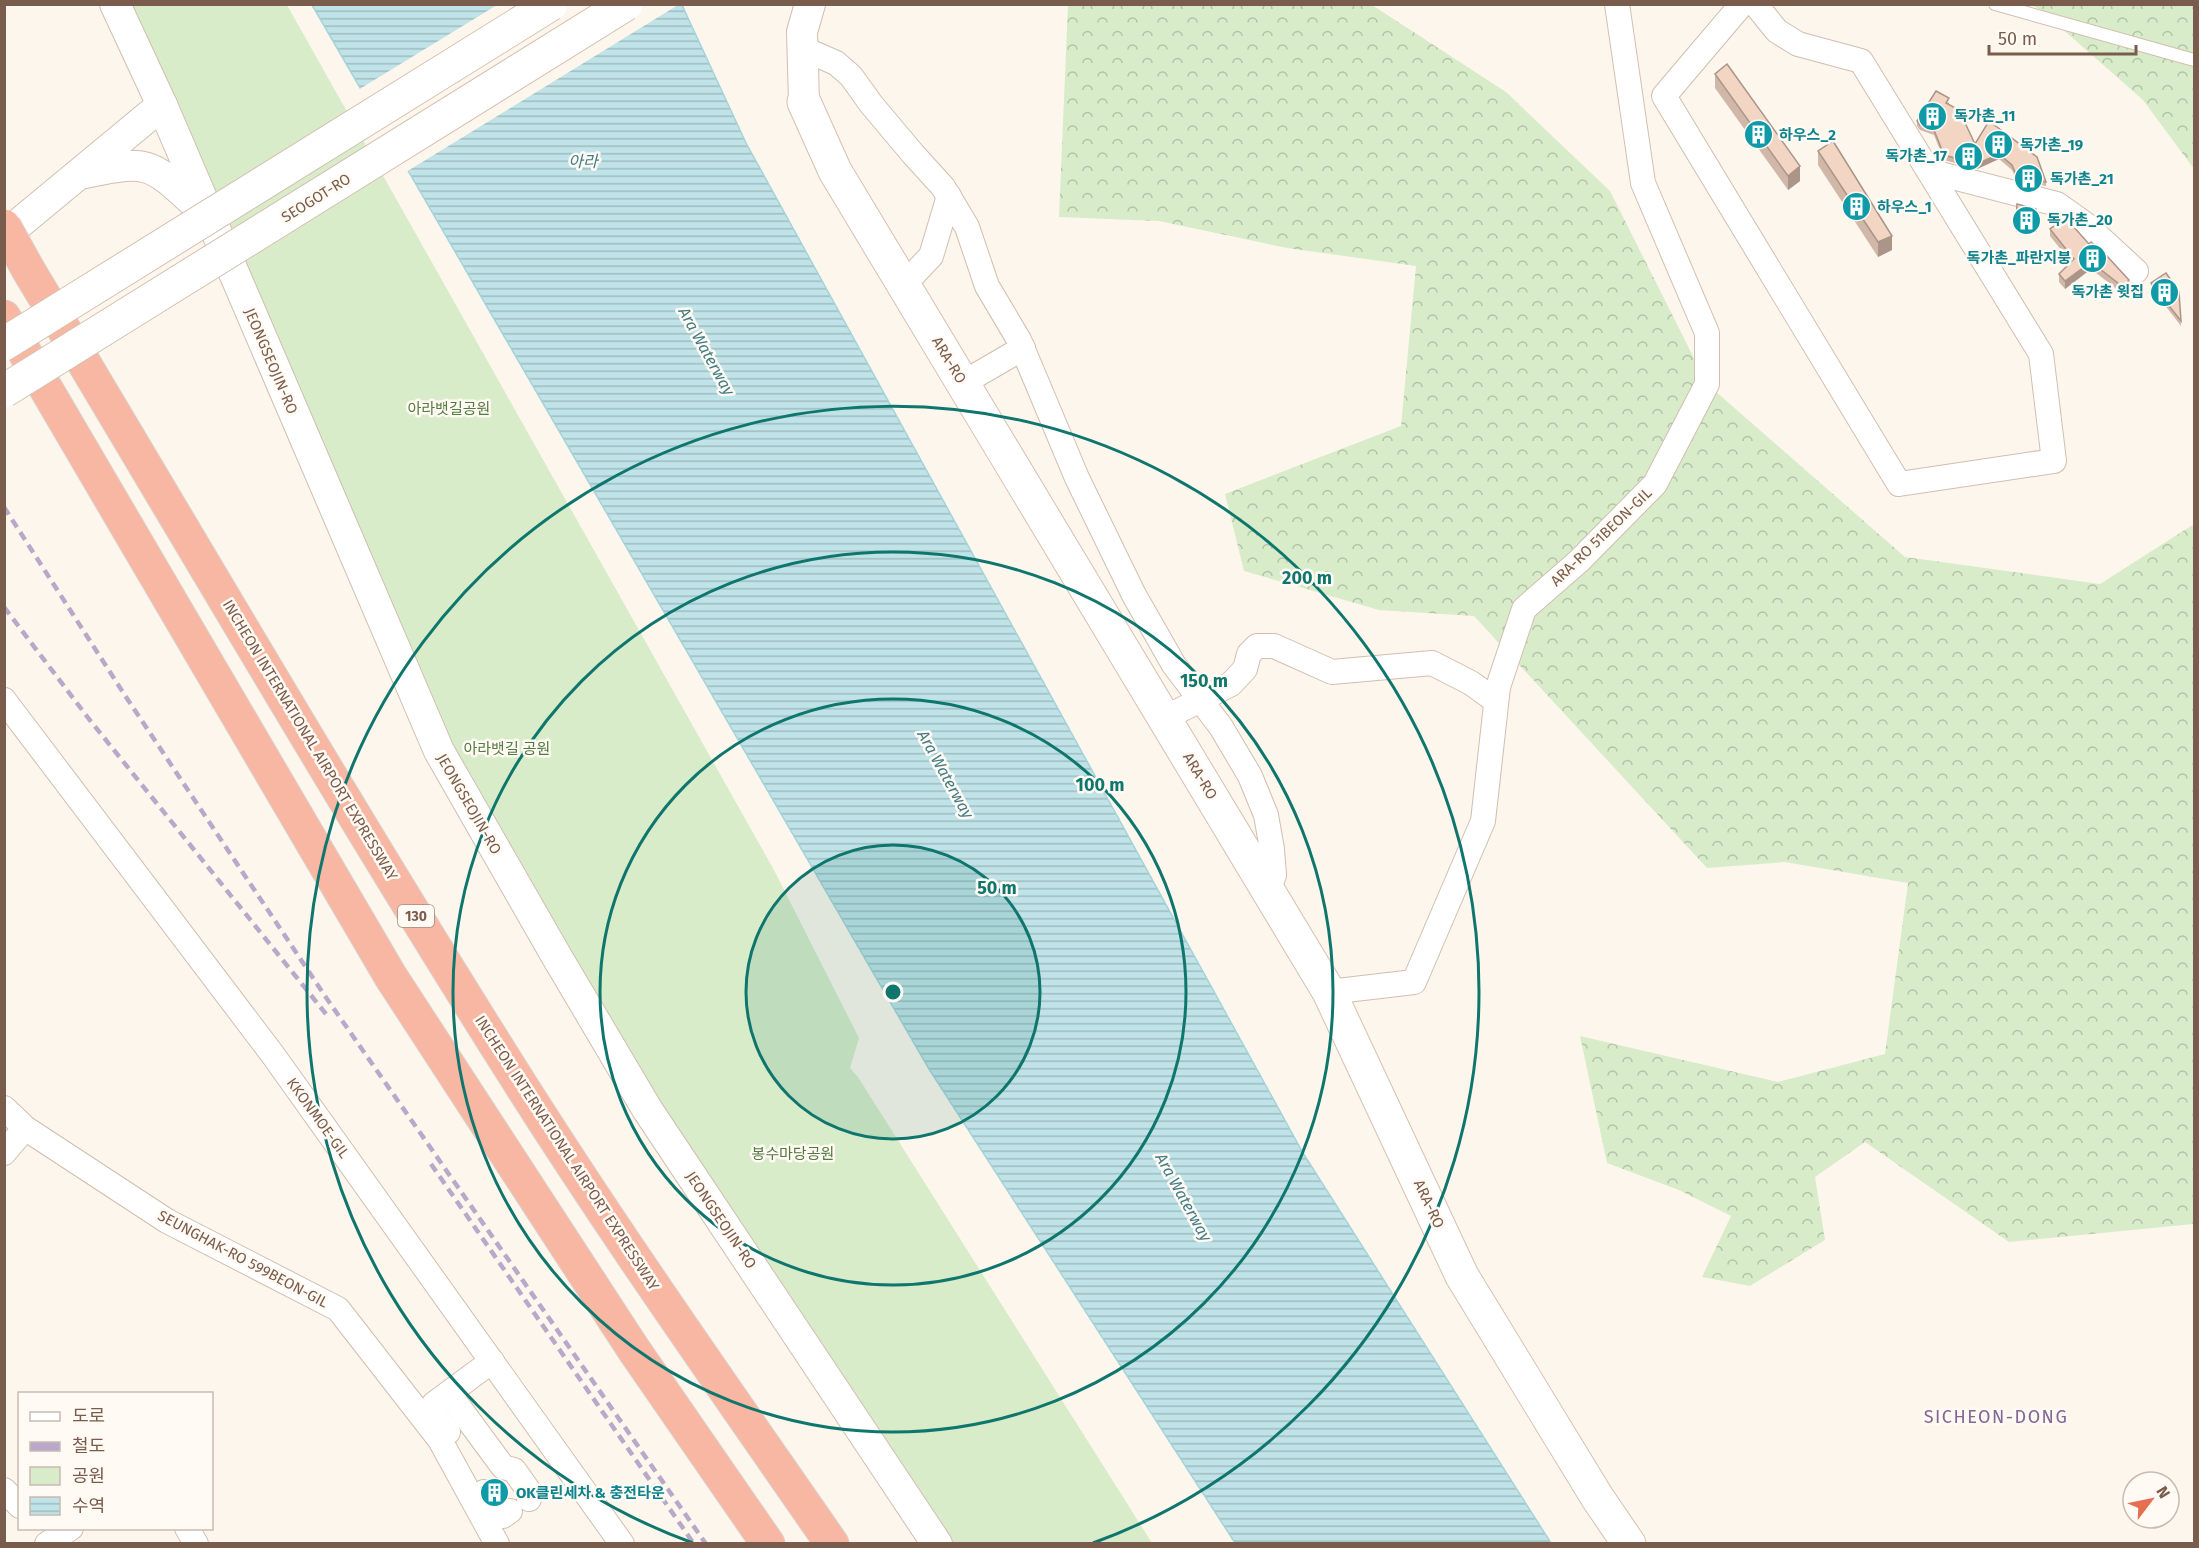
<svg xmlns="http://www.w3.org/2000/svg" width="2199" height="1548" font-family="'Fira Sans','Noto Sans KR',sans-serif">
<defs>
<pattern id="forest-crowns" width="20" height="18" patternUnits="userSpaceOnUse" patternTransform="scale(1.5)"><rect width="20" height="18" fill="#d8ecc9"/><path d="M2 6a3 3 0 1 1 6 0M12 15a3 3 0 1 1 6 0" fill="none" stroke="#b4c2a5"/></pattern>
<pattern id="water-rules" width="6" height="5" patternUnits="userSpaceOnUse" patternTransform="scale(1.5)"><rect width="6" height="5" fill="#bfe3e8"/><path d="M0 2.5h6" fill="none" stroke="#a0bbbe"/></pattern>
</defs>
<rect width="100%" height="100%" fill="#fdf6ec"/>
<path fill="#d8ecc9" d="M 115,5 L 287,5 L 774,870 L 859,1038 L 850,1068 L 858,1077 L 1152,1543 L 938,1543 L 439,751 Z"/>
<g fill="url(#forest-crowns)">
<path d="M 1068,5 L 1372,5 L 1506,92 L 1610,191 L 1707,384 L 1905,557 L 2100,584 L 2194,524 L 2194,1224 L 2009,1242 L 1865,1142 L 1815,1177 L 1825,1240 L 1750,1286 L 1702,1277 L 1731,1216 L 1679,1190 L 1607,1163 L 1580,1036 L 1778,1082 L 1885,1054 L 1908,883 L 1785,862 L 1707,868 L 1474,616 L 1379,610 L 1244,571 L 1225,494 L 1401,426 L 1416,266 L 1287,248 L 1159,221 L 1059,217 Z"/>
<path d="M 2032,5 L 2194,5 L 2194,169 L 2143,100 L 2042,11 Z"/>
</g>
<path fill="url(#water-rules)" stroke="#a5d3da" stroke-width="1.5" d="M 312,5 L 682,5 L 746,143 L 1303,1153 L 1551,1543 L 1235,1543 L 929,1069 Z"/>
<path fill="#fdf6ec" d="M 497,5 L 678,5 L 406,172 L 358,90 Z"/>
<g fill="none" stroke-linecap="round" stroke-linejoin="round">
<defs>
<path id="service" d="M 1995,4 L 2194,60"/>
<g id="minor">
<path d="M 1742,4 L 1664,96 L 1899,484 L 2054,461 L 2041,354 L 1861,61 L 1798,44 L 1777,31 L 1755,4"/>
<path d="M 802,48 L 836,63 L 851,76 L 871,104 L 913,154 L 943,187 L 967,227 L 987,286 L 1019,340 L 1077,478 L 1134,595 L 1174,665 L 1221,727 L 1250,776 L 1266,815 L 1272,849 L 1274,875 L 1268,891"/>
<path d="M 1929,171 L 2057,204 L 2085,224 L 2136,271"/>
<path d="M 902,282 L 913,275 L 931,256 L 949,196"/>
<path d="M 963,383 L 1023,348"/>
<path d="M 4,700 L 273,1055 L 622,1544"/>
<path d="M 1165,718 L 1231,684 L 1245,669 L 1249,654 L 1257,646 L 1274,646 L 1332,672 L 1432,663 L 1471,683 L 1496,701"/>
<path d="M 1329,992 L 1414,982 L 1483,821 L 1498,687 L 1524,609 L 1579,561 L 1655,484 L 1707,384 L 1707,333 L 1643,183 L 1617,4"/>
<path d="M 4,1108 L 25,1128 L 167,1221 L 338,1309 L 440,1440 L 497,1544"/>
<path d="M 4,1153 L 25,1128"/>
<path d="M 453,1390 L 453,1399 L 503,1467 L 514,1470 L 531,1494 L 529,1499"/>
<path d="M 448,1432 L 433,1412 L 434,1404 L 492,1361"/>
<path d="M 4,1490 L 20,1506"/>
<path d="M 484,1492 L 495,1515 L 503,1516 L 510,1511"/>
<path d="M 187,1528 L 196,1544"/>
<path d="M 47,1544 L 71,1528"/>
</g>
<g id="tertiary">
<path d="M 115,4 L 162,105 L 439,751 L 557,957 L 647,1109 L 937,1544"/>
<path d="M 804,102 L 802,32 L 810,4"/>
<path d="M 80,174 C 150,159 149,161 201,209"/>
<path d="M 4,236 L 162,105"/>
</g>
<path id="secondary" d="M 804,102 L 835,171 L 1329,992 L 1462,1276 L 1597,1497 L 1629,1544"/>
<g id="motorway">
<path d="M 29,271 C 190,539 347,810 514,1074 C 615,1234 724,1388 832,1544"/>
<path d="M 4,317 L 391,977 L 634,1350 L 768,1544"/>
</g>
</defs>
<use href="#service" stroke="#d1beb0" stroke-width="14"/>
<use href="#minor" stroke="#d1beb0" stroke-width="26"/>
<use href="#tertiary" stroke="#d1beb0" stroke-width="32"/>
<use href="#secondary" stroke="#d6c0b0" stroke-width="35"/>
<use href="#motorway" stroke="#dad1cd" stroke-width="35"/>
<use href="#service" stroke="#fff" stroke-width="12"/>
<use href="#minor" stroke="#fff" stroke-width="24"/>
<use href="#tertiary" stroke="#fff" stroke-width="30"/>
<use href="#secondary" stroke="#fff" stroke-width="33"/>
<use href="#motorway" stroke="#f7b7a3" stroke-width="33"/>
<g stroke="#b9a8c9" stroke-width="4.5" stroke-dasharray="9 6" stroke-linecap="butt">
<path d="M 4,507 L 126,697 L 325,996 L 706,1544"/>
<path d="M 4,607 L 89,719 L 326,1014"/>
<path d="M 431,1164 L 694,1544"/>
</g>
<defs>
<g id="secondary-bridge">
<path d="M 4,344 L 551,4"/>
<path d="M 4,391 L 626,4"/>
</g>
<path id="motorway-bridge" d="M 4,226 L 29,271"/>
</defs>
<use href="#secondary-bridge" stroke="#d6c0b0" stroke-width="35" stroke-linecap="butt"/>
<use href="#motorway-bridge" stroke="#dad1cd" stroke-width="35" stroke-linecap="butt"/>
<use href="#secondary-bridge" stroke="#fff" stroke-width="33"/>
<use href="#motorway-bridge" stroke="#f7b7a3" stroke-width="33"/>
</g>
<g fill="#d1b7a8">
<path d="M 1715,74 L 1800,181 L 1788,190 L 1715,88 Z"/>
<path d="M 1949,102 L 1949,104 L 1975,144 L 1989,121 L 2046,182 L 2046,186 L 2016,179 L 2012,170 L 1999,159 L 1977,169 L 1944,160 L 1934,135 L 1920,130 L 1917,126 L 1917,121 Z"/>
<path d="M 1818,151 L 1892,250 L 1878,257 L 1818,165 Z"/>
<path d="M 2017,204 L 2036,209 L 2037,232 L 2016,232 Z"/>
<path d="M 2050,229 L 2089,244 L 2129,288 L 2123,294 L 2091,269 L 2065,289 L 2059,282 L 2059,274 L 2071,262 L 2050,236 Z"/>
<path d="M 2151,283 L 2179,292 L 2181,326 L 2151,287 Z"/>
</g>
<g fill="#aa9588">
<path d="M 1999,154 L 1999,159 L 1977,169 L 1977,164 Z"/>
<path d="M 1800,166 L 1800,181 L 1788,190 L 1788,176 Z"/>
<path d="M 1892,236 L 1892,250 L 1878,257 L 1878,242 Z"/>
<path d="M 2091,262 L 2091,269 L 2065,289 L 2065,281 Z"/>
<path d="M 2129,280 L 2129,288 L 2123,294 L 2123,287 Z"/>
</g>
<g fill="#f3d5c3" stroke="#aa9588" stroke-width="1.5">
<path d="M 1727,64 L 1800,166 L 1788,176 L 1715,74 Z"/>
<path d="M 1936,91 L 1949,98 L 1946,103 L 1959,110 L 1975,144 L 1989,121 L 2037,157 L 2046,182 L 2016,174 L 2012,165 L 1999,154 L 1977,164 L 1944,155 L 1934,130 L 1920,125 L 1917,121 Z"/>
<path d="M 1833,141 L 1892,236 L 1878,242 L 1818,151 Z"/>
<path d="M 2017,204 L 2036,209 L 2037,227 L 2016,227 Z"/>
<path d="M 2064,219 L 2072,225 L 2089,244 L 2091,242 L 2105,254 L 2129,280 L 2123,287 L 2091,262 L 2065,281 L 2059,274 L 2074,259 L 2050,229 Z"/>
<path d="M 2166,273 L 2179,292 L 2181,321 L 2151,283 Z"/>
</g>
<circle cx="893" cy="992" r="147" fill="#0f766e" fill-opacity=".12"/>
<g fill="none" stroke="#0f766e" stroke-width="3">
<circle cx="893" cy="992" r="147"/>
<circle cx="893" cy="992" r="293"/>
<circle cx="893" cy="992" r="440"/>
<path d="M693 1543A586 586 0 1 1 1093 1543"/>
</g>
<defs>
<symbol id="building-disc" viewBox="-11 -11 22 22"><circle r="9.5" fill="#0f9aa8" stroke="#fffaf3"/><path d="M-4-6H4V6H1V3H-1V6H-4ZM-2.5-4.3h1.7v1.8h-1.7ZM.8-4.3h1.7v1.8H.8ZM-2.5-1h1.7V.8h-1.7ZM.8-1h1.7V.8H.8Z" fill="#fff"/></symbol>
</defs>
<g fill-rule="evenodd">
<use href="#building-disc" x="1916" y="100" width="33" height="33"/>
<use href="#building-disc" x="1742" y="118" width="33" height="33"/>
<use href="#building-disc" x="1982" y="128" width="33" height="33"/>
<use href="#building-disc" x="1952" y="140" width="33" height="33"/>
<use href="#building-disc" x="2012" y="162" width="33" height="33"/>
<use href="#building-disc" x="1840" y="190" width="33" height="33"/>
<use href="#building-disc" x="2010" y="204" width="33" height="33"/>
<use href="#building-disc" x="2076" y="242" width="33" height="33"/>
<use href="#building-disc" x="2148" y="276" width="33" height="33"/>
<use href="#building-disc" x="478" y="1476" width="33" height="33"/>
</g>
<g text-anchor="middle" stroke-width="5" stroke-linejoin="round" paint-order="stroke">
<rect fill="#fffaf3" stroke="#a28b7f" stroke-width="1.5" x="398" y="905" width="36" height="22" rx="4.5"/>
<g font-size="14" font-weight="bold" fill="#7a5c4d">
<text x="416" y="921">130</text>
</g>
<g font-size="15" font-weight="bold" fill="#0d838f" stroke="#fffaf3" text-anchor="start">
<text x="1954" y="121">독가촌_11</text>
<text x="1779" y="140">하우스_2</text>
<text x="2020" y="150">독가촌_19</text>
<text x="1947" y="161" text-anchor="end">독가촌_17</text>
<text x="2050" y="184">독가촌_21</text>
<text x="1877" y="212">하우스_1</text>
<text x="2047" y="225">독가촌_20</text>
<text x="2071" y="263" text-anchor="end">독가촌_파란지붕</text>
<text x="2144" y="297" text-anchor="end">독가촌 윗집</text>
<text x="516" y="1498">OK클린세차 &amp; 충전타운</text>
</g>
<g font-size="15" fill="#7a5c4d" stroke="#fffaf3">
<text transform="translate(316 198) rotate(-32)" y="5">SEOGOT-RO</text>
<text transform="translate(949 360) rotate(59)" y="5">ARA-RO</text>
<text transform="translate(271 361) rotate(67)" y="5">JEONGSEOJIN-RO</text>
<text transform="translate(1601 537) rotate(-44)" y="5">ARA-RO 51BEON-GIL</text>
<text transform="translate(310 740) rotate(59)" y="5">INCHEON INTERNATIONAL AIRPORT EXPRESSWAY</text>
<text transform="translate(1200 776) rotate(59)" y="5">ARA-RO</text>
<text transform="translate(469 804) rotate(60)" y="5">JEONGSEOJIN-RO</text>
<text transform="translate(318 1118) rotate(54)" y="5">KKONMOE-GIL</text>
<text transform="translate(567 1153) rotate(57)" y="5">INCHEON INTERNATIONAL AIRPORT EXPRESSWAY</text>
<text transform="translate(1429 1204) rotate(65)" y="5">ARA-RO</text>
<text transform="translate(721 1220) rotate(56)" y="5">JEONGSEOJIN-RO</text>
<text transform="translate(243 1259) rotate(28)" y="5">SEUNGHAK-RO 599BEON-GIL</text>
</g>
<g font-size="15" fill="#537a41" stroke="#fffaf3">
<text x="449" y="414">아라뱃길공원</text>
<text x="507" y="754">아라뱃길 공원</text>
<text x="793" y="1159">봉수마당공원</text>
</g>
<g font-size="16" font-style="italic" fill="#437c86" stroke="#fffaf3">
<text x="583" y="167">아라</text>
<text transform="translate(707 351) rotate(61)" y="6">Ara Waterway</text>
<text transform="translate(946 774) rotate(61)" y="6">Ara Waterway</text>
<text transform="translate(1184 1197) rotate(61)" y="6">Ara Waterway</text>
</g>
<g font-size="18" letter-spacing="1.5" fill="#846695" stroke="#fffaf3">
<text x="1996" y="1423">SICHEON-DONG</text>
</g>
</g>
<circle cx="893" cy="992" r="9" fill="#0f766e" stroke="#fffaf3" stroke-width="3"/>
<g font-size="18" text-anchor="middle" font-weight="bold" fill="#0f766e" stroke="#fffaf3" stroke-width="5" stroke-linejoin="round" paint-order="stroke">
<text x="1307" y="584">200 m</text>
<text x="1204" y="687">150 m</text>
<text x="1100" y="791">100 m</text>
<text x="997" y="894">50 m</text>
</g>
<rect width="2199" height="1548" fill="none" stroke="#7a5c4d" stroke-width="12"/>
<rect x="18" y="1392" width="195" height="138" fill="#fffaf3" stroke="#cabbb1" stroke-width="1.5"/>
<rect x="30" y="1412" width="30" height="9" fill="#ffffff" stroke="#cabbb1" stroke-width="1.5"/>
<text x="72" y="1422" font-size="18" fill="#7a5c4d">도로</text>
<rect x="30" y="1442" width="30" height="9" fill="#b9a8c9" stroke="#cabbb1" stroke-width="1.5"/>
<text x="72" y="1452" font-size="18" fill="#7a5c4d">철도</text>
<rect x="30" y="1467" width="30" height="18" fill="#d8ecc9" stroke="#cabbb1" stroke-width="1.5"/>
<text x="72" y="1482" font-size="18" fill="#7a5c4d">공원</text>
<rect x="30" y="1497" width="30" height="18" fill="url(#water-rules)" stroke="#cabbb1" stroke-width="1.5"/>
<text x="72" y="1512" font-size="18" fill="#7a5c4d">수역</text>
<g transform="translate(2151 1500) rotate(58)"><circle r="28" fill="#fffaf3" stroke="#cabbb1" stroke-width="1.5"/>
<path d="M0-4.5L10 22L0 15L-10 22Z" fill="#e76f51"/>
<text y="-9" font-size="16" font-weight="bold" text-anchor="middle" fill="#7a5c4d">N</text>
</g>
<path d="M1989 45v9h147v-9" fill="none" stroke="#7a5c4d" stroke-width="3"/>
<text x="1998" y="45" font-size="18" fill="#7a5c4d" stroke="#fffaf3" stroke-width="4.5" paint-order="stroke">50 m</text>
</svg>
